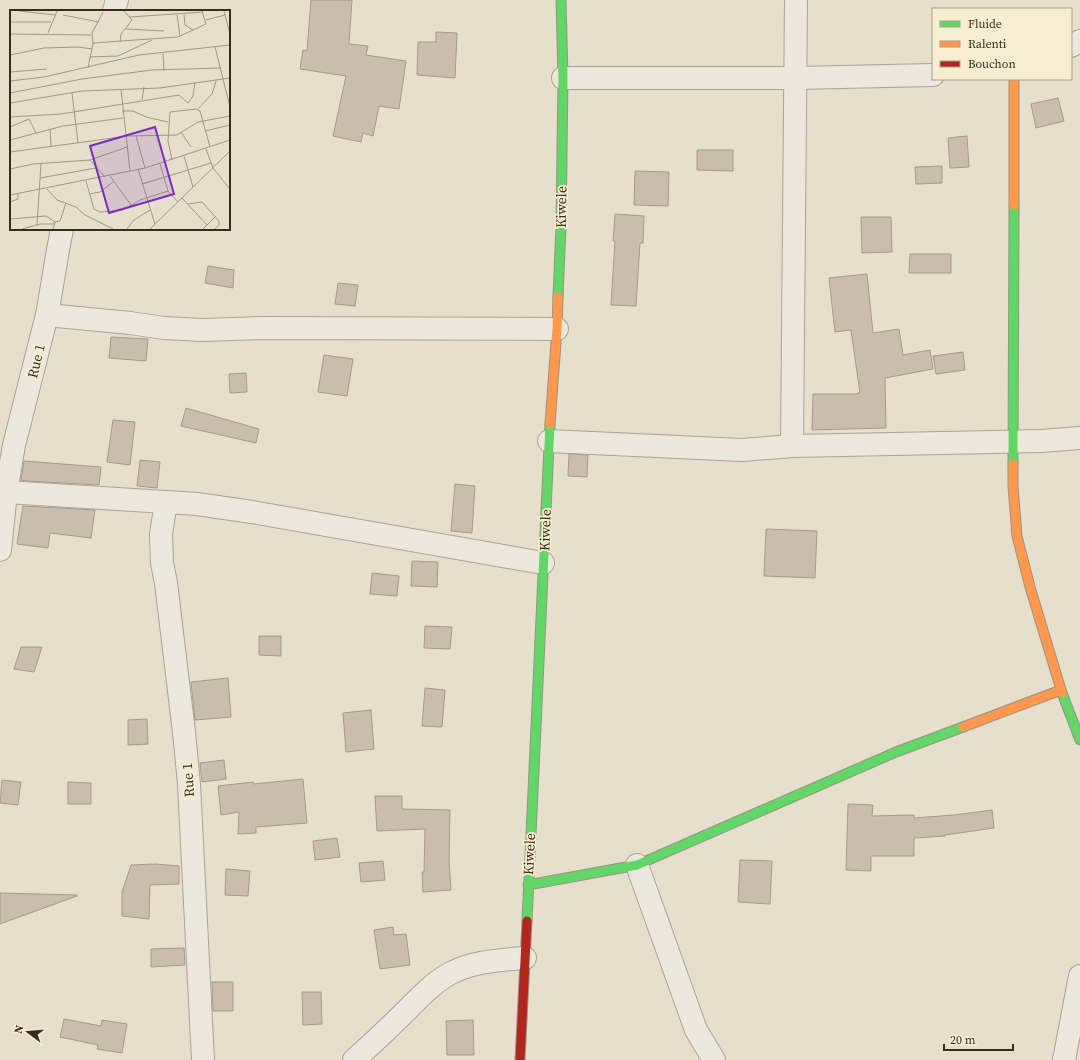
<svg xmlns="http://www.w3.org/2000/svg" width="1080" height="1060" font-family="'Source Serif 4',serif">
<rect width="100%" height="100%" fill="#e6dfcc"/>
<g fill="#c9bdad" stroke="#a69a8b">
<path d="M 311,0 L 352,0 L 349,44 L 368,46 L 366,55 L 406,61 L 399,109 L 379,106 L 373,136 L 363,133 L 361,142 L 333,136 L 346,76 L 300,69 L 303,50 L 307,51 Z"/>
<path d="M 436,32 L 457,33 L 455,78 L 417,75 L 418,42 L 436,42 Z"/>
<path d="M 1058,98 L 1064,121 L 1036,128 L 1031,104 Z"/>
<path d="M 967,136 L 969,167 L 950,168 L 948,138 Z"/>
<path d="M 697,150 L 733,150 L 733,171 L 697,170 Z"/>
<path d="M 942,166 L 942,183 L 916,184 L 915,167 Z"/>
<path d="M 635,171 L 669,172 L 668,206 L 634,205 Z"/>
<path d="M 615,214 L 644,216 L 643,243 L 640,243 L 636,306 L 611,305 L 615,241 L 613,241 Z"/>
<path d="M 861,217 L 891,217 L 892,252 L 862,253 Z"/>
<path d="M 910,254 L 951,254 L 951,273 L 909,273 Z"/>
<path d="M 208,266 L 234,270 L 233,288 L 205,283 Z"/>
<path d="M 867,274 L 873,333 L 899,329 L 903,355 L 930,350 L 933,369 L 885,378 L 886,428 L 812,430 L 813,394 L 857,394 L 857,393 L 860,393 L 851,330 L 835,332 L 829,278 Z"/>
<path d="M 338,283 L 358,285 L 355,306 L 335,304 Z"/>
<path d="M 111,337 L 148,339 L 146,361 L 109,358 Z"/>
<path d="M 963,352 L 965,370 L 936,374 L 933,356 Z"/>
<path d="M 324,355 L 353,359 L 347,396 L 318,392 Z"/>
<path d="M 246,373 L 247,392 L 230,393 L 229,374 Z"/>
<path d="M 186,408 L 259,429 L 256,443 L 181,426 Z"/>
<path d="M 113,420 L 135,422 L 130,465 L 107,462 Z"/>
<path d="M 569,454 L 588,455 L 587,477 L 568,476 Z"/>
<path d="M 140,460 L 160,462 L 157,488 L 137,486 Z"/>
<path d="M 24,461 L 101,467 L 99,485 L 25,481 L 21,480 Z"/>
<path d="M 455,484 L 475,486 L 472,533 L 451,531 Z"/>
<path d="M 23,506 L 95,510 L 91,538 L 50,533 L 48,548 L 17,544 Z"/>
<path d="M 766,529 L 817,531 L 815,578 L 764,576 Z"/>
<path d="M 412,561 L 438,562 L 437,587 L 411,586 Z"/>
<path d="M 372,573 L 399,576 L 397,596 L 370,594 Z"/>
<path d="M 425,626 L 452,627 L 450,649 L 424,648 Z"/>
<path d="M 259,636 L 281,636 L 281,656 L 259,655 Z"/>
<path d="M 21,647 L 42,647 L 34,672 L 14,669 Z"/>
<path d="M 228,678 L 231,717 L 195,720 L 191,682 Z"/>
<path d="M 425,688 L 445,690 L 442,727 L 422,726 Z"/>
<path d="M 371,710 L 374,749 L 346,752 L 343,713 Z"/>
<path d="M 147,719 L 148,744 L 128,745 L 128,720 Z"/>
<path d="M 224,760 L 226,779 L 202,782 L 200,763 Z"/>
<path d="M 303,779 L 307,823 L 256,827 L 256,833 L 238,834 L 239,812 L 221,815 L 218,786 L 253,782 L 254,784 Z"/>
<path d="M 2,780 L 21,782 L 18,805 L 0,803 Z"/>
<path d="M 68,782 L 91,783 L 91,804 L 68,804 Z"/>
<path d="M 375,796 L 402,796 L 402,809 L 450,810 L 449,860 L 451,890 L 423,892 L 422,872 L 424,872 L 425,829 L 377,831 Z"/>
<path d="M 848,804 L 873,805 L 872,816 L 914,815 L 914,818 L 954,815 L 992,810 L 994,828 L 945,835 L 945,836 L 914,838 L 914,856 L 871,856 L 871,871 L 846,870 Z"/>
<path d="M 337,838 L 340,857 L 315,860 L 313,841 Z"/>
<path d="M 740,860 L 772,861 L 770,904 L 738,902 Z"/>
<path d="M 383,861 L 385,880 L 361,882 L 359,863 Z"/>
<path d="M 156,864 L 179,866 L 179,884 L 150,885 L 149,919 L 122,916 L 122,892 L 131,865 Z"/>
<path d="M 226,869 L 250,871 L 248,896 L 225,895 Z"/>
<path d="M 0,893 L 77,895 L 77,896 L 0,924 Z"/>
<path d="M 393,927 L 394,935 L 406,934 L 410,965 L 380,969 L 374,930 Z"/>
<path d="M 184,948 L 185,965 L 151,967 L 151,949 Z"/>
<path d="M 212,982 L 233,982 L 233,1011 L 213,1011 Z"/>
<path d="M 302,992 L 321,992 L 322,1024 L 303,1025 Z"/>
<path d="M 64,1019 L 101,1026 L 102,1020 L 127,1024 L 122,1053 L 97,1049 L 98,1045 L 60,1037 Z"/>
<path d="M 473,1020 L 474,1055 L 447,1055 L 446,1021 Z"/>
</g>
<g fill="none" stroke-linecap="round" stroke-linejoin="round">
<defs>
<g id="street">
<path d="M 114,11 L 117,0"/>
<path d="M 1071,46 L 1080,41"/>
<path d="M 563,78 L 795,78 L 933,75"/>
<path d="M 47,315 L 130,323 L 164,328 L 202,330 L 265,328 L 557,329"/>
<path d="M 549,441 L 742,450 L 792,446 L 1041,441 L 1080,438"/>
<path d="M 792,446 L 796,0"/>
<path d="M 0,491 L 6,492 L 197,504 L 252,512 L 543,563"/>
<path d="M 166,502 L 161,534 L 162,563 L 166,583 L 184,732 L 189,784 L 203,1060"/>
<path d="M 0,550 L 6,492 L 14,445 L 47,315 L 58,250 L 62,229"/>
<path d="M 637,865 L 696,1030 L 714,1060"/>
<path d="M 354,1060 C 372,1044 390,1027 407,1010 C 421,996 434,982 451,973 C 474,961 501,960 525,958"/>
<path d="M 1064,1060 L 1080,976"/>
</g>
<g id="fast">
<path d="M 558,297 L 561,226 L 563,78 L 561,0"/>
<path d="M 1013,464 L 1014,205"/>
<path d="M 1062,693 L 1080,740"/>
<path d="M 528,885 L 637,865 L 896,752 L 963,727"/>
<path d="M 527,921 L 550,424"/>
</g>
<g id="slow">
<path d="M 1014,79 L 1014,205"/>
<path d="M 550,424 L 557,329 L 558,297"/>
<path d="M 1013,464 L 1013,486 L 1017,536 L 1030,587 L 1062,693"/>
<path d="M 963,727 L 1061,690"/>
</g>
<path id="jam" d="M 520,1060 L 527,921"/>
</defs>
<use href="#street" stroke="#aba396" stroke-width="24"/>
<use href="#fast" stroke="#9a9385" stroke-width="11"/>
<use href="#slow" stroke="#9a9385" stroke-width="11"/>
<use href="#jam" stroke="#9a9385" stroke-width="11"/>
<use href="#street" stroke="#ede8de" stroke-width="22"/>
<use href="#fast" stroke="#63d668" stroke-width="9"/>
<use href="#slow" stroke="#ff974d" stroke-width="9"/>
<use href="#jam" stroke="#b3261e" stroke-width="9"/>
</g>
<g text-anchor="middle" stroke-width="3.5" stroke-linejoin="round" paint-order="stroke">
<g font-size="14" fill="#3a2c1d" stroke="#f7edd1">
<text transform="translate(561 207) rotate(-89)" y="5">Kiwele</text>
<text transform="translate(36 361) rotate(-76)" y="5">Rue 1</text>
<text transform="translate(545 530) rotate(-88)" y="5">Kiwele</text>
<text transform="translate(188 780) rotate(-94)" y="5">Rue 1</text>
<text transform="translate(529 854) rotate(-87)" y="5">Kiwele</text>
</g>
</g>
<g transform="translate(10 10)">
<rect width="220" height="220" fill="#e6dfcc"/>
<path fill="none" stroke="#a19786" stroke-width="1" d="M 9,1 L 45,5M 214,1 L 220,24M 53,5 L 89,12M 167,5 L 170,26M 174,5 L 175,15 L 183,20M 120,7 L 193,2M 196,10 L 215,5M 0,12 L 41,12M 116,19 L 154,21M 38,23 L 47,1M 0,24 L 81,25M 110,32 L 111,24 L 122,10 L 114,1M 83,33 L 168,27 L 196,14 L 192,1M 205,37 L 220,97M 153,43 L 154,60M 0,45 L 34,38 L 68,37 L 82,39M 80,47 L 108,46 L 142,30M 78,58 L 83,34 L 82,23 L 93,2M 0,62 L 37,59M 0,71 L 34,67 L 129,45 L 220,35M 111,79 L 120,161M 0,83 L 72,69 L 142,60 L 211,58M 62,83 L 68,133M 132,90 L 134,77M 0,93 L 72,81 L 150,78 L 220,68M 188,99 L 202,84 L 206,71M 112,101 L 123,101 L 136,107 L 158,112M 0,107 L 51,104 L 169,85 L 178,93 L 183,86 L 185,72M 19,109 L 26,123M 0,117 L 19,109M 40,119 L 41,136M 195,121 L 220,115M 171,122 L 181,137M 126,126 L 135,158M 0,130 L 53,116 L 113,108M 196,139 L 203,158 L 220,179M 0,142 L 118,126 L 167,125 L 188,112 L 220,106M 174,146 L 183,177M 80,150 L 95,167M 162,150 L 158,131 L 160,102 L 186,99 L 190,101 L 200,137M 150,154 L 158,181 L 168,192M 0,159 L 23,154 L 80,150 L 117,137M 128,159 L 145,214M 100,166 L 121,195M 30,168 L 86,158M 76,171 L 84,199 L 90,202 L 113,200 L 130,190 L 158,181M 132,174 L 201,153M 37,179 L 47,190 L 66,197 L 75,205 L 103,219M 79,184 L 90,182 L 103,172M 0,185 L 135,158 L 220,130M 172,188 L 197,215M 0,192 L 8,189 L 8,184M 178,194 L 192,192 L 209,211 L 209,215 L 205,219M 0,209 L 36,206 L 45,212 L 43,219M 45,212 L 50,211 L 56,193M 27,215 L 31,154M 12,219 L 30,214 L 44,214M 117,219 L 124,210 L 140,200M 140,219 L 220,141M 193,219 L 205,207"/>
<path fill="#7b2cbf" fill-opacity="0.15" stroke="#7b2cbf" stroke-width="2" d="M 145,117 L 164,184 L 99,203 L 80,136 Z"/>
<rect width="220" height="220" fill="none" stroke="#3a2c1d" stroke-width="2"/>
</g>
<rect x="932" y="8" width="140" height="72" fill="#f7edd1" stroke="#aba089"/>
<rect x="940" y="21" width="20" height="6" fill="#63d668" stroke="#aba089"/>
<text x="968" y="28" font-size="12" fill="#3a2c1d">Fluide</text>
<rect x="940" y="41" width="20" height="6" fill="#ff974d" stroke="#aba089"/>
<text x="968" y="48" font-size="12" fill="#3a2c1d">Ralenti</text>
<rect x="940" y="61" width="20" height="6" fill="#b3261e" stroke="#aba089"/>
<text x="968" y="68" font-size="12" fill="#3a2c1d">Bouchon</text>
<g transform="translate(28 1032) rotate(286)" stroke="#f7edd1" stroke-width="3" paint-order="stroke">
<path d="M0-3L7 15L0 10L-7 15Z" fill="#3a2c1d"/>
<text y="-6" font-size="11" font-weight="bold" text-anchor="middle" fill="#3a2c1d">N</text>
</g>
<path d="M944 1044v6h69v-6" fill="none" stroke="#3a2c1d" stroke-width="2"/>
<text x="950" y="1044" font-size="12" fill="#3a2c1d" stroke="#f7edd1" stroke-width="3" paint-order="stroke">20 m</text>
</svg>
